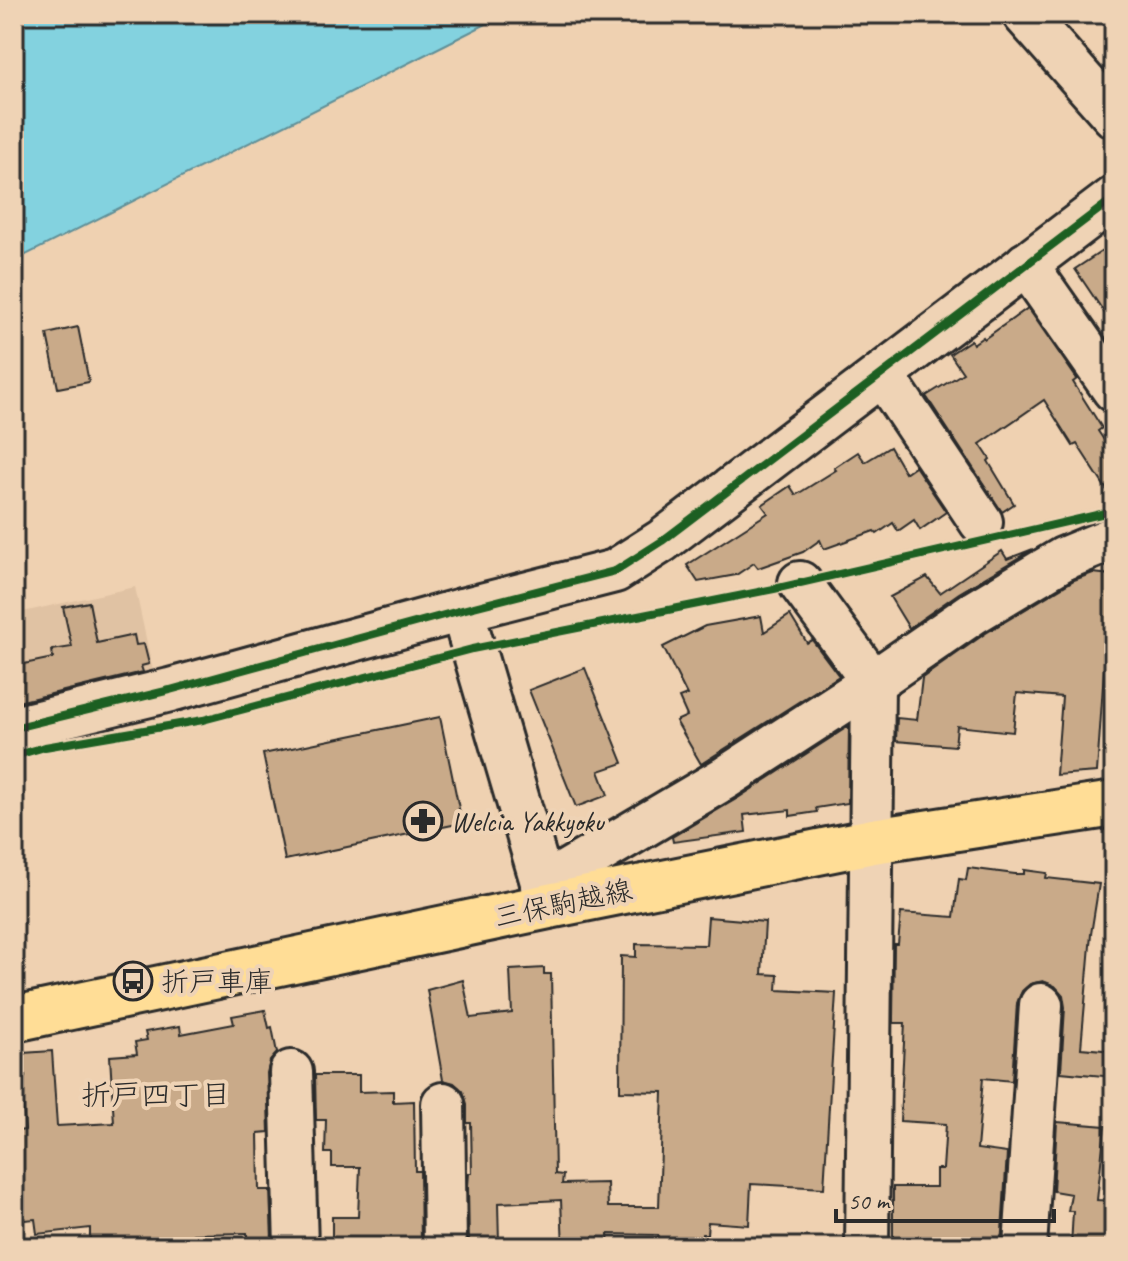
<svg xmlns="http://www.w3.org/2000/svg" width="1128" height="1261" font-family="Caveat,'Klee One',sans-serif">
<rect width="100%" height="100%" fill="#efd1b1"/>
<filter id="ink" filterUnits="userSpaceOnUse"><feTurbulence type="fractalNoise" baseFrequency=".0125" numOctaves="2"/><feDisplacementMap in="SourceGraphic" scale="16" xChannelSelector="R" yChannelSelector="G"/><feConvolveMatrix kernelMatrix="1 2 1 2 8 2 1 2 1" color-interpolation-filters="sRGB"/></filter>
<g filter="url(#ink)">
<path fill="#e0c2a3" d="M 135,587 L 156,685 L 14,715 L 14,614 Z"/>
<path fill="#83d2df" stroke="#608f97" stroke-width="2" d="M 14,14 L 506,14 L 14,261 Z"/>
<g fill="#c9aa89" stroke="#2b2b2b" stroke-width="2">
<path d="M 1104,250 L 1114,265 L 1114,327 L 1075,269 Z"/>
<path d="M 1028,308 L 1077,379 L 1073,382 L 1102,428 L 1098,431 L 1114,455 L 1114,501 L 1077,444 L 1073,446 L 1044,400 L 980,444 L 990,459 L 988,461 L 1014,504 L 1002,512 L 926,396 L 963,373 L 950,354 L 971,340 L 973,344 L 983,337 L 984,339 Z"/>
<path d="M 78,327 L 89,382 L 58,388 L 47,334 Z"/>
<path d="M 890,447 L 905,473 L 915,466 L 946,512 L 920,530 L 914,520 L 898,531 L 893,523 L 877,534 L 874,531 L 824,549 L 820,540 L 803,552 L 758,568 L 754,563 L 736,575 L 698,582 L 687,565 L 768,513 L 762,505 L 790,486 L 796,495 L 836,470 L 834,468 L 858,452 L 865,462 Z"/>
<path d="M 1033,549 L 959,593 L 909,628 L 890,597 L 927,577 L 940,593 L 1002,551 L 1007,559 Z"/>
<path d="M 1093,573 L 1111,575 L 1110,582 L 1114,583 L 1114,680 L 1104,671 L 1097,772 L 1056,775 L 1062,697 L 1017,693 L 1013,732 L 957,726 L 955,746 L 896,741 L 897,718 L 917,720 L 922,678 L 986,633 L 1074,580 Z"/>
<path d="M 89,602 L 97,643 L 134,635 L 136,645 L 144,644 L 149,664 L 141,666 L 143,672 L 18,702 L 14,666 L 53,658 L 52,650 L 72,647 L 63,607 Z"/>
<path d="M 790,615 L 807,643 L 812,640 L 839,676 L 701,764 L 676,721 L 687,716 L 679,698 L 687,695 L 663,647 L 705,626 L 761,616 L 764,632 Z"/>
<path d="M 585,668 L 623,763 L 599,771 L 608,795 L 576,807 L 529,690 Z"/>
<path d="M 440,717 L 462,823 L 285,860 L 263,754 Z"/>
<path d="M 849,726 L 848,803 L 816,808 L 817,812 L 790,816 L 790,810 L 744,815 L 746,832 L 673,842 L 672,837 L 738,798 Z"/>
<path d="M 968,868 L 1015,874 L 1024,874 L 1024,870 L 1047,873 L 1046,878 L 1099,884 L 1091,934 L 1081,1048 L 1114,1051 L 1114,1077 L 1061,1072 L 1065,1007 L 1063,995 L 1055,986 L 1043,981 L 1030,984 L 1022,991 L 1017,1003 L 1012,1081 L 983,1078 L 977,1149 L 1007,1153 L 1001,1247 L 893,1247 L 893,1187 L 936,1187 L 936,1169 L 943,1169 L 946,1124 L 900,1121 L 905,1023 L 894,1023 L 893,1019 L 894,944 L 898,944 L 901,913 L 954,917 L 959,879 L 966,880 Z"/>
<path d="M 708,917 L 765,922 L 762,974 L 778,975 L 777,990 L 836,993 L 824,1188 L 751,1184 L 749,1225 L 708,1222 L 707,1234 L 702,1234 L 702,1247 L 657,1247 L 658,1235 L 608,1234 L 609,1247 L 563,1247 L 561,1200 L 498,1203 L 499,1243 L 469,1245 L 468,1186 L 469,1173 L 472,1173 L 471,1123 L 467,1123 L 467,1104 L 463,1091 L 454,1083 L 443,1080 L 427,990 L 463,980 L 471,1018 L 512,1013 L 510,970 L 544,968 L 544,974 L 551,974 L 555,1174 L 563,1175 L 562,1184 L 607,1183 L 608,1207 L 659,1207 L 663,1092 L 620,1091 L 621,956 L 636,957 L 636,944 L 706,945 Z"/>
<path d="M 265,1010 L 269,1028 L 272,1027 L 277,1053 L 270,1061 L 267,1073 L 269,1132 L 258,1133 L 259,1190 L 270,1190 L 272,1239 L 247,1239 L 247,1233 L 194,1234 L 195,1247 L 90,1247 L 90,1228 L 37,1234 L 35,1219 L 14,1221 L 14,1141 L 19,1140 L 18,1131 L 25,1130 L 21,1078 L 25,1077 L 23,1053 L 52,1051 L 57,1126 L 114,1123 L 110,1056 L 137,1054 L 135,1042 L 147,1040 L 145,1032 L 180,1026 L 181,1034 L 234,1024 L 232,1016 Z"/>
<path d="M 315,1075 L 359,1075 L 359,1092 L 393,1091 L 393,1102 L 414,1101 L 415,1171 L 420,1171 L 421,1247 L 332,1247 L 332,1217 L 358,1217 L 360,1167 L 332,1167 L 332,1153 L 325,1153 L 326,1120 L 316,1120 Z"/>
<path d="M 1057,1122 L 1105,1126 L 1097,1200 L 1114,1201 L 1114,1247 L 1071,1247 L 1073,1211 L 1068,1211 L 1071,1194 L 1053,1191 Z"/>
</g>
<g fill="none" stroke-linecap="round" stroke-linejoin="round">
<defs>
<g id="minor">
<path d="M 1024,14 L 1114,116"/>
<path d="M 1026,264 L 1114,390"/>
<path d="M 882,374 L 981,522"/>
<path d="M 800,583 L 873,682 L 867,1247"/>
<path d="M 462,610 L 549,906"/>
<path d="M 14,728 L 170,690 L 462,610 L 615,571 L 662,541 L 1114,198"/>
<path d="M 542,886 L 725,778 L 873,682 L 973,613 L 1063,559 L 1114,538"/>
<path d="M 291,1072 L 296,1247"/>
<path d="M 443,1104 L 445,1247"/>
<path d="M 1025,1247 L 1041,1005"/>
</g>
<path id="major" d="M 14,1019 L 549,906 L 873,841 L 1114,804"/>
</defs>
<use href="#minor" stroke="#2b2b2b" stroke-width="48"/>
<use href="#major" stroke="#2b2b2b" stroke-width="50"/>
<use href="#minor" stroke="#efd3b5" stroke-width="42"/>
<use href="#major" stroke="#ffdd96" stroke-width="44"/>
<defs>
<g id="cycleway">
<path d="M 14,728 L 170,690 L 462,610 L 615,571 L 662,541 L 1114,198"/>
<path d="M 14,756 L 45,747 L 203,720 L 472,649 L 774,589 L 1114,511"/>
</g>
</defs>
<use href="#cycleway" stroke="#efd3b5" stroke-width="13"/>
<use href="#cycleway" stroke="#1b5e20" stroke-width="8"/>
</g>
</g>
<defs>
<symbol id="pharmacy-ring" viewBox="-11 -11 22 22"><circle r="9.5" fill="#efd3b5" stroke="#2b2b2b" stroke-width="1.5"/><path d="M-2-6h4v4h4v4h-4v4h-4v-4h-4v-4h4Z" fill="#2b2b2b"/></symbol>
<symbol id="bus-ring" viewBox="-11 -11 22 22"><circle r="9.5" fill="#efd3b5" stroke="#2b2b2b" stroke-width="1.5"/><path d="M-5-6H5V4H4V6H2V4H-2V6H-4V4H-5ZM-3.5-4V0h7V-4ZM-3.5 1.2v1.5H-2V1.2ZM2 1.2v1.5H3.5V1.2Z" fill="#2b2b2b"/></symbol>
</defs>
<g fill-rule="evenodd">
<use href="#pharmacy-ring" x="401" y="799" width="44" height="44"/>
<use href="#bus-ring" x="111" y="959" width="44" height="44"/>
</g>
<g text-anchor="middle" stroke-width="8" stroke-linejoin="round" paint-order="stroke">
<g font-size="28" fill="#2b2b2b" stroke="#efd3b5" text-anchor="start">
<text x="451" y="831">Welcia Yakkyoku</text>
<text x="161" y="991">折戸車庫</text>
</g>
<g font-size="28" fill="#2b2b2b" stroke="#efd3b5">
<text transform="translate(563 903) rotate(-12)" y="10">三保駒越線</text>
</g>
<g font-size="30" fill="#2b2b2b" stroke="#efd3b5">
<text x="156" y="1105">折戸四丁目</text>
</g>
</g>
<rect width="1128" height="1261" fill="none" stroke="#efd3b5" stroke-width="48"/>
<rect x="24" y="24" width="1080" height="1213" fill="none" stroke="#2b2b2b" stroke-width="3" filter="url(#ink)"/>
<path d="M836 1209v12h218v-12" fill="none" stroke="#2b2b2b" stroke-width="4"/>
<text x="848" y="1209" font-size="24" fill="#2b2b2b" stroke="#efd3b5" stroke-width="6" paint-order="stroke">50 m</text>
</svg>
